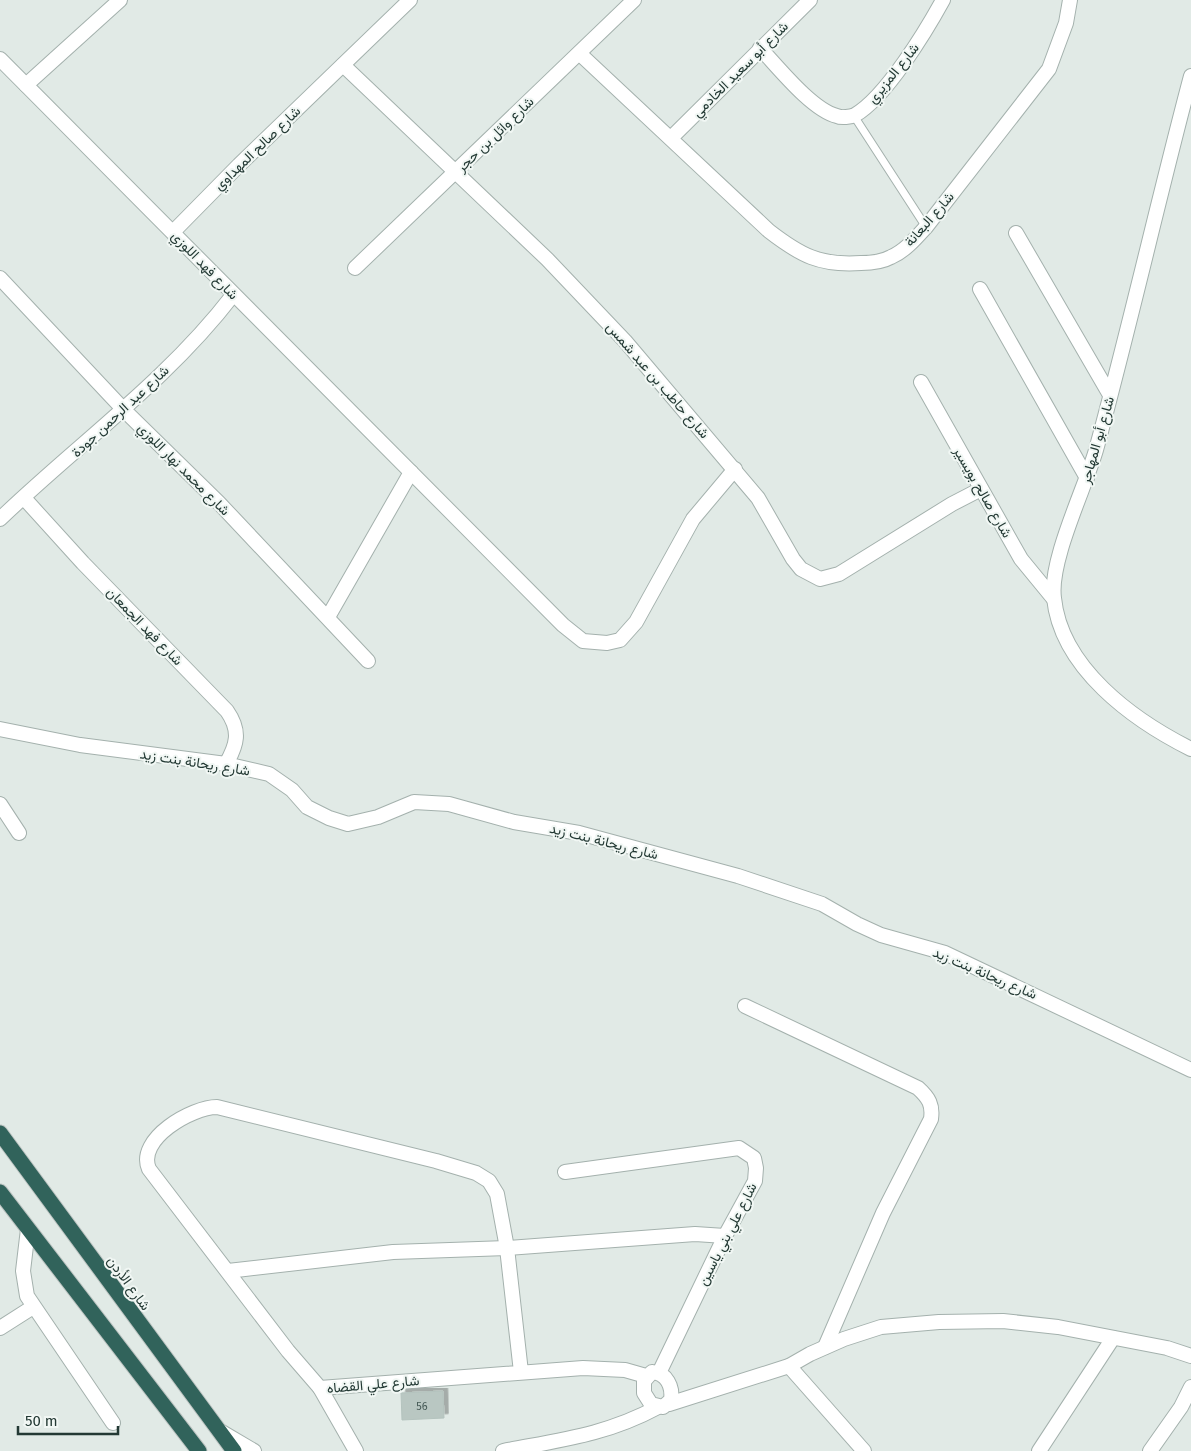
<svg xmlns="http://www.w3.org/2000/svg" width="1191" height="1451" font-family="'Fira Sans',Vazirmatn,sans-serif">
<defs>
<filter id="shadow"><feDropShadow dx="4.5" dy="-4.5" stdDeviation="0" flood-color="#0004"/></filter>
</defs>
<rect width="100%" height="100%" fill="#e1eae6"/>
<path fill="#b9c7c2" stroke="#b4c3be" filter="url(#shadow)" d="M 443,1391 L 444,1418 L 402,1420 L 401,1393 Z"/>
<g fill="none" stroke-linecap="round" stroke-linejoin="round">
<defs>
<path id="lane" d="M 854,116 L 926,227"/>
<g id="street">
<path d="M 760,48 C 778,67 812,110 837,116 C 841,118 851,117 855,115 C 886,97 926,31 943,0"/>
<path d="M 580,54 L 769,231 C 800,255 820,266 861,263 C 871,263 882,262 891,257 C 905,251 916,238 926,227 L 1049,69 L 1066,23 L 1070,0"/>
<path d="M 0,59 L 563,625 L 583,641 L 607,643 L 620,640 L 636,622 L 693,519 L 735,469"/>
<path d="M 343,65 L 547,259 L 625,341 L 758,498 L 793,559 L 801,569 L 820,579 L 839,574 L 952,504 L 981,489"/>
<path d="M 1191,76 C 1158,200 1130,326 1096,450 C 1085,488 1049,561 1054,598 C 1061,668 1133,720 1191,749"/>
<path d="M 26,85 L 120,0"/>
<path d="M 671,138 L 810,0"/>
<path d="M 173,232 L 239,165 L 410,0"/>
<path d="M 1016,233 L 1110,395"/>
<path d="M 355,268 L 634,0"/>
<path d="M 0,278 L 124,410 L 219,503 L 368,661"/>
<path d="M 980,289 L 1087,478"/>
<path d="M 921,382 L 1021,559 L 1053,598"/>
<path d="M 24,498 L 83,563 L 227,711 C 241,731 237,745 226,764"/>
<path d="M 0,519 C 78,444 167,381 233,295"/>
<path d="M 328,617 L 411,472"/>
<path d="M 0,729 L 80,745 L 226,764 L 269,774 L 292,790 L 307,807 L 329,818 L 348,824 L 378,817 L 414,802 L 449,804 L 514,822 L 579,833 L 738,876 L 822,904 L 857,924 L 881,935 L 945,953 L 1191,1070"/>
<path d="M 0,804 L 19,833"/>
<path d="M 745,1006 L 918,1088 C 929,1098 933,1105 931,1119 L 883,1213 L 825,1347"/>
<path d="M 565,1172 L 739,1148 L 754,1158 L 756,1168 L 755,1181 L 725,1236 L 659,1373"/>
<path d="M 28,1229 L 23,1271 L 27,1296 L 113,1423"/>
<path d="M 228,1271 L 393,1252 L 507,1248 L 695,1234 L 725,1236"/>
<path d="M 0,1328 L 33,1307"/>
<path d="M 789,1366 L 864,1451"/>
<path d="M 521,1372 L 507,1248 L 497,1194 L 489,1181 L 476,1173 L 436,1161 L 217,1107 C 192,1107 136,1139 149,1169 L 288,1351 L 320,1388 L 583,1368 L 625,1370 L 646,1376"/>
<path d="M 652,1372 C 667,1373 673,1387 671,1400 L 663,1407 L 651,1404 L 644,1393 L 644,1381 Z"/>
<path d="M 320,1388 L 356,1451"/>
<path d="M 669,1404 L 789,1366 L 810,1354 L 844,1339 L 881,1327 L 939,1322 L 1003,1321 L 1058,1327 L 1167,1348 L 1191,1356"/>
<path d="M 220,1431 L 254,1451"/>
<path d="M 503,1451 C 560,1440 606,1435 658,1407"/>
<path d="M 1039,1451 L 1113,1338"/>
<path d="M 1150,1451 L 1181,1407 L 1191,1387"/>
</g>
<g id="highway">
<path d="M 0,1133 L 234,1451"/>
<path d="M 0,1192 L 199,1451"/>
</g>
</defs>
<use href="#lane" stroke="#a4b1ad" stroke-width="9"/>
<use href="#street" stroke="#a4b1ad" stroke-width="16"/>
<use href="#highway" stroke="#bdc4c2" stroke-width="17"/>
<use href="#lane" stroke="#fff" stroke-width="7"/>
<use href="#street" stroke="#fff" stroke-width="14"/>
<use href="#highway" stroke="#31635b" stroke-width="15"/>
</g>
<g text-anchor="middle" stroke-width="4" stroke-linejoin="round" paint-order="stroke">
<g font-size="11" fill="#485c58">
<text x="422" y="1410">56</text>
</g>
<g font-size="14" fill="#233934" stroke="#f1f7f4">
<text transform="translate(740 69) rotate(-45)" y="5">شارع أبو سعيد الخادمي</text>
<text transform="translate(893 73) rotate(-51)" y="5">شارع المزيري</text>
<text transform="translate(495 134) rotate(-44)" y="5">شارع وائل بن حجر</text>
<text transform="translate(257 148) rotate(-44)" y="5">شارع صالح المهداوي</text>
<text transform="translate(929 219) rotate(-49)" y="5">شارع البعانة</text>
<text transform="translate(205 265) rotate(46)" y="5">شارع فهد اللوزي</text>
<text transform="translate(658 380) rotate(49)" y="5">شارع حاطب بن عبد شمس</text>
<text transform="translate(120 411) rotate(-43)" y="5">شارع عبد الرحمن جودة</text>
<text transform="translate(1097 440) rotate(-74)" y="5">شارع أبو المهاجر</text>
<text transform="translate(184 469) rotate(45)" y="5">شارع محمد نهار اللوزي</text>
<text transform="translate(983 492) rotate(60)" y="5">شارع صالح بويسير</text>
<text transform="translate(145 626) rotate(46)" y="5">شارع فهد الجمعان</text>
<text transform="translate(195 762) rotate(9)" y="5">شارع ريحانة بنت زيد</text>
<text transform="translate(604 841) rotate(14)" y="5">شارع ريحانة بنت زيد</text>
<text transform="translate(985 973) rotate(23)" y="5">شارع ريحانة بنت زيد</text>
<text transform="translate(727 1234) rotate(-63)" y="5">شارع علي بني ياسين</text>
<text transform="translate(129 1283) rotate(54)" y="5">شارع الأردن</text>
<text transform="translate(373 1384) rotate(-5)" y="5">شارع علي القضاه</text>
</g>
</g>
<path d="M18 1426v8h100v-8" fill="none" stroke="#233934" stroke-width="2.5"/>
<text x="25" y="1426" font-size="15" fill="#233934" stroke="#f1f7f4" stroke-width="4" paint-order="stroke">50 m</text>
</svg>
